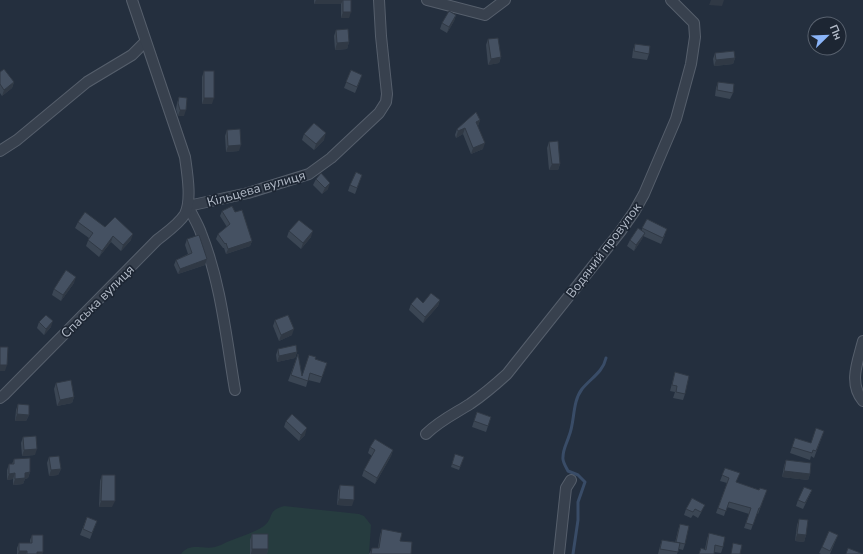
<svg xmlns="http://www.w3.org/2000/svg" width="863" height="554" font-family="'Nunito Sans',sans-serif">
<rect width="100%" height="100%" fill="#242f3e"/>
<path fill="#263c3f" d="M 284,506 L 359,514 L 364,516 L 371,525 L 369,554 L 181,554 C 190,542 203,550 215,547 C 219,546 223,544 227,542 C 239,537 252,534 264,526 C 275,517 266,511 284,506 Z"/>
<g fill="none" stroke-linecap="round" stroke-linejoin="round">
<path stroke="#394c67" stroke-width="3" d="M 573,554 L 578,520 L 578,502 L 585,482 L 578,475 L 568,471 C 566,467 562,461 563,457 C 563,449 567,443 569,436 C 575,422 572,402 582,389 C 591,378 603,372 606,358"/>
<defs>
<g id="minor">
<path d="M 427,0 L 485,15 L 505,0"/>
<path d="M 0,151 L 17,140 L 87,82 L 132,55 L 145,42"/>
<path d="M 863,341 C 858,361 848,383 863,401"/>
<path d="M 235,390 C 226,337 221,283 201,233 C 198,224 192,215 188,206 L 248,193 L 309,174 L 331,158 L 379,113 L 386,102 L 387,94 L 381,36 L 379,0"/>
<path d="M 0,398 L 4,395 L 157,240 C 167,232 179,224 185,214 C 192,200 187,172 185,157 L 132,0"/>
<path d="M 426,434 C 439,421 454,414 470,404 C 483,395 495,385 507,374 L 620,232 L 634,212 L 644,194 L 676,119 L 691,64 L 695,37 L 694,23 L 671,0"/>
<path d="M 559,554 L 566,488 L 571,480"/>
</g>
</defs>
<use href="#minor" stroke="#565f6c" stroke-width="12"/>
<use href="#minor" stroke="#38414e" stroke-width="10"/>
</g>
<g fill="#3b4654">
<path d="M 314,0 L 351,0 L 349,18 L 341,18 L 341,4 L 314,4 Z"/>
<path d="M 456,15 L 454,21 L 447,33 L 440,29 L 442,23 Z"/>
<path d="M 336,30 L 349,42 L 347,49 L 335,50 L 334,36 Z"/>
<path d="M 488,39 L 501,57 L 499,63 L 488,65 L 486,45 Z"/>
<path d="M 635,44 L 649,54 L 647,60 L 632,58 L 633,50 Z"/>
<path d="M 715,53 L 735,58 L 733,64 L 714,66 L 713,59 Z"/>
<path d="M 351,70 L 360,81 L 355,93 L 344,88 Z"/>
<path d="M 204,71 L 212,104 L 202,104 L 202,77 Z"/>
<path d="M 0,72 L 14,82 L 12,88 L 2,96 L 0,93 Z"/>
<path d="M 718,82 L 733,93 L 730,99 L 715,96 L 716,88 Z"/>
<path d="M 179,97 L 184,116 L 178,116 L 176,109 L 177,103 Z"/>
<path d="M 480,120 L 478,126 L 483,149 L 471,154 L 463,134 L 456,138 L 455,135 L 457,129 Z"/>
<path d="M 227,130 L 239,151 L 226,152 L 225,136 Z"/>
<path d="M 304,134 L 324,140 L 314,150 L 302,140 Z"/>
<path d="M 549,142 L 560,164 L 558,170 L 549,170 L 547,148 Z"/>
<path d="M 362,175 L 355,194 L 348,191 L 350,185 Z"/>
<path d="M 316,179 L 328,189 L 322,194 L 313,185 Z"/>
<path d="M 222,211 L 235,212 L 252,241 L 250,246 L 226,254 L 224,248 L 223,248 L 216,239 L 218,234 L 227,227 L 220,216 Z"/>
<path d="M 647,219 L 665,235 L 661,244 L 643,236 L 642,239 L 634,251 L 627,246 L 630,240 L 641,231 Z"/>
<path d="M 78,222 L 105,227 L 131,240 L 121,251 L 111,242 L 99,257 L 86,246 L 89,238 L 75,228 Z"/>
<path d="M 289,231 L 311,237 L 301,249 L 287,237 Z"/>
<path d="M 187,239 L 207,259 L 205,265 L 178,274 L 174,265 L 176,260 L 188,254 L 185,245 Z"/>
<path d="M 74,283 L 61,301 L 52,295 L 54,289 Z"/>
<path d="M 440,300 L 438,306 L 423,323 L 409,310 L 411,304 Z"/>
<path d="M 275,320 L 292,335 L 279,341 L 273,326 Z"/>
<path d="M 39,322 L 51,327 L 44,335 L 37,328 Z"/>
<path d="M 278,349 L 297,352 L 295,358 L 277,362 L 276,355 Z"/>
<path d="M 298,354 L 302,375 L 315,359 L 327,363 L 320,383 L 308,380 L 306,387 L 288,381 Z"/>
<path d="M 675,372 L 685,394 L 683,400 L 673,398 L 675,392 L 670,391 Z"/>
<path d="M 56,383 L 74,397 L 72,403 L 57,406 L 54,389 Z"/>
<path d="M 18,404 L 29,415 L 26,421 L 15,421 L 16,410 Z"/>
<path d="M 477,412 L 491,417 L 486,432 L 472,427 Z"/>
<path d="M 286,421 L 305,435 L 299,441 L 284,427 Z"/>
<path d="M 824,431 L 814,458 L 811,456 L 810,460 L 790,453 L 795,438 L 811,443 Z"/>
<path d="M 23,437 L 35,455 L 22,456 L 21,443 Z"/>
<path d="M 370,447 L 393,450 L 391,456 L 375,484 L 362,476 L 364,470 L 372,456 L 368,453 Z"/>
<path d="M 455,454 L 464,457 L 459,470 L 451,467 Z"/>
<path d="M 49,457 L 61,469 L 58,475 L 49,476 L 47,463 Z"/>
<path d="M 14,459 L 30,472 L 28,478 L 25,479 L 23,484 L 13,485 L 13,479 L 7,480 L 7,470 L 9,464 L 12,464 Z"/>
<path d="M 786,460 L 810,474 L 808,480 L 782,477 L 784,466 Z"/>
<path d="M 725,468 L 736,482 L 759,490 L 767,490 L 758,514 L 757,513 L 751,530 L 744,528 L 749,514 L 727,507 L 724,516 L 716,513 L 727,483 L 720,481 Z"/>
<path d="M 102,475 L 112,507 L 99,507 L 100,481 Z"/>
<path d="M 340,485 L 352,506 L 337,505 L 338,491 Z"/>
<path d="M 812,490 L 803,509 L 796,506 L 798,500 Z"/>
<path d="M 692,498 L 702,511 L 698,518 L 693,515 L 691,518 L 684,515 L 686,509 Z"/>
<path d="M 87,517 L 97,521 L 90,539 L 80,535 Z"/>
<path d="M 799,519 L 806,535 L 804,542 L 795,541 L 797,525 Z"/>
<path d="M 680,524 L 685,544 L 683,550 L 679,549 L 677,554 L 658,554 L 660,546 L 662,540 L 675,543 L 678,530 Z"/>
<path d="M 382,529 L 400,541 L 411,554 L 369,554 L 372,548 L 378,548 L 380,535 Z"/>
<path d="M 709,533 L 723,547 L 721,553 L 714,552 L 714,554 L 699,554 L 701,548 L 705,549 L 707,539 Z"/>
<path d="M 252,534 L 268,549 L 267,554 L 250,554 L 250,540 Z"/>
<path d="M 32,535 L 43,552 L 42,554 L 17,554 L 17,548 L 19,543 L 30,543 L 30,540 Z"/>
<path d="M 838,535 L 830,554 L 821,554 L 819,553 L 822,547 Z"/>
</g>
<g fill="#303945">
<path d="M 316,0 L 343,0 L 341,4 L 314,4 Z"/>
<path d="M 711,0 L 724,0 L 722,6 L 709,5 Z"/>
<path d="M 343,12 L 351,12 L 349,18 L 341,18 Z"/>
<path d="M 456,15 L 454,21 L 447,33 L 449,27 Z"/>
<path d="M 349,42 L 347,49 L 335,50 L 337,43 Z"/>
<path d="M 501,57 L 499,63 L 488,65 L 491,59 Z"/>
<path d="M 735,58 L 733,64 L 714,66 L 716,60 Z"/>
<path d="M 14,82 L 12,88 L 2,96 L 4,90 Z"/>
<path d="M 204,98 L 214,98 L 212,104 L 202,104 Z"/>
<path d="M 180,110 L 186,110 L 184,116 L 178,116 Z"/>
<path d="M 480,120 L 478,126 L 476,122 Z"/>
<path d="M 465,128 L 463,134 L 456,138 L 458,131 Z"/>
<path d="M 326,133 L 324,140 L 314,150 L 316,144 Z"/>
<path d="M 485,143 L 483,149 L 471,154 L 473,148 Z"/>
<path d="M 241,145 L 239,151 L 226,152 L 228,146 Z"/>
<path d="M 552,164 L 560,164 L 558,170 L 549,170 Z"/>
<path d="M 330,183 L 328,189 L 322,194 L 325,188 Z"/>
<path d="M 313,231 L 311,237 L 301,249 L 303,243 Z"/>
<path d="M 645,233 L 642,239 L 634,251 L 636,245 Z"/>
<path d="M 133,234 L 131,240 L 121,251 L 123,245 Z"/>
<path d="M 113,236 L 111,242 L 99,257 L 102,251 Z"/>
<path d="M 252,241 L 250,246 L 226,254 L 228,249 Z"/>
<path d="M 207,259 L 205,265 L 178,274 L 180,269 Z"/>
<path d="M 76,277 L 74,283 L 61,301 L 63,295 Z"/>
<path d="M 440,300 L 438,306 L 423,323 L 425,317 Z"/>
<path d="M 53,321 L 51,327 L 44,335 L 46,329 Z"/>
<path d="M 294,329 L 292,335 L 279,341 L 281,335 Z"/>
<path d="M 297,352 L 295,358 L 277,362 L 279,356 Z"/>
<path d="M 0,365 L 7,365 L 5,371 L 0,371 Z"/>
<path d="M 74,397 L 72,403 L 57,406 L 60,400 Z"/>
<path d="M 17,414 L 29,415 L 26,421 L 15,421 Z"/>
<path d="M 307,428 L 305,435 L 299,441 L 301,435 Z"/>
<path d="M 37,449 L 35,455 L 22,456 L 24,450 Z"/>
<path d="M 393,450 L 391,456 L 375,484 L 377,478 Z"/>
<path d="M 61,469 L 58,475 L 49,476 L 51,470 Z"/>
<path d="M 784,471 L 810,474 L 808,480 L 782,477 Z"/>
<path d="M 30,472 L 28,478 L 25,479 L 23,484 L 13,485 L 15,479 L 25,473 Z"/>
<path d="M 15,473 L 13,479 L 7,480 L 9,474 Z"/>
<path d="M 339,499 L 354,500 L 352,506 L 337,505 Z"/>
<path d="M 101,501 L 115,501 L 112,507 L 99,507 Z"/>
<path d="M 797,534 L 806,535 L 804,542 L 795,541 Z"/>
<path d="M 252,549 L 268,549 L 267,554 L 251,554 Z"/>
<path d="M 19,551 L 27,551 L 26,554 L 18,554 Z"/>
<path d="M 37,552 L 43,552 L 42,554 L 36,554 Z"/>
</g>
<g fill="#455162" stroke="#303945">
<rect x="343" y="0" width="8" height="12"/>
<path d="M 449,11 L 456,15 L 449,27 L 442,23 Z"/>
<path d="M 348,29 L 349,42 L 337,43 L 336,30 Z"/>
<path d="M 498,38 L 501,57 L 491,59 L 488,39 Z"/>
<path d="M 635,44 L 650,46 L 649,54 L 634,51 Z"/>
<path d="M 734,51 L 735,58 L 716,60 L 715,53 Z"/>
<path d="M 4,69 L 14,82 L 4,90 L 0,84 L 0,72 Z"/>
<path d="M 351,70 L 362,75 L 357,87 L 346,82 Z"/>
<rect x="204" y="71" width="10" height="27"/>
<path d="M 718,82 L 734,84 L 733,93 L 717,90 Z"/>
<path d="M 179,97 L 187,98 L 186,110 L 180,110 L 178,103 Z"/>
<path d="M 476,112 L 480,120 L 476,122 L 485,143 L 473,148 L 465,128 L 458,131 L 457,129 Z"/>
<path d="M 314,123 L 326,133 L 316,144 L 304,134 Z"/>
<path d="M 240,129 L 241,145 L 228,146 L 227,130 Z"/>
<path d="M 558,141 L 560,164 L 552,164 L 549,142 Z"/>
<path d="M 356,172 L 362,175 L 357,188 L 350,185 Z"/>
<path d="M 321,173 L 330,183 L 325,188 L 316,179 Z"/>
<path d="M 232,206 L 235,212 L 242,210 L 252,241 L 228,249 L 226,243 L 225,244 L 218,234 L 230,224 L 222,211 Z"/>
<path d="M 85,212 L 105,227 L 115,217 L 133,234 L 123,245 L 113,236 L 102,251 L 88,240 L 93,233 L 78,222 Z"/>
<path d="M 647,219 L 667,229 L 663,238 L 642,228 Z"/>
<path d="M 299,220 L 313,231 L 303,243 L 289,231 Z"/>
<path d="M 638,228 L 645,233 L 636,245 L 630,240 Z"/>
<path d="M 199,235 L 207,259 L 180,269 L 176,260 L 192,253 L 187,239 Z"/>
<path d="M 66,270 L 76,277 L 63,295 L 54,289 Z"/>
<path d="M 431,293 L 440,300 L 425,317 L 411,304 L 417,297 L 423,303 Z"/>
<path d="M 46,315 L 53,321 L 46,329 L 39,322 Z"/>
<path d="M 288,315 L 294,329 L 281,335 L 275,320 Z"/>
<path d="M 296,345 L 297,352 L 279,356 L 278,349 Z"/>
<path d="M 0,347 L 8,347 L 7,365 L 0,365 Z"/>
<path d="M 298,354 L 302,376 L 309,355 L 316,357 L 315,359 L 327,363 L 322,377 L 310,373 L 308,381 L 291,375 Z"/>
<path d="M 675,372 L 689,376 L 685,394 L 676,392 L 677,386 L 672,385 Z"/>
<path d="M 71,380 L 74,397 L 60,400 L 56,383 Z"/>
<path d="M 18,404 L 29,405 L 29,415 L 17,414 Z"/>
<path d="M 477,412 L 491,417 L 488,426 L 474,421 Z"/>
<path d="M 292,414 L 307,428 L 301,435 L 286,421 Z"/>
<path d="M 816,428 L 824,431 L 816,451 L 813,450 L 812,453 L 792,447 L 795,438 L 811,443 Z"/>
<path d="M 36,436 L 37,449 L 24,450 L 23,437 Z"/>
<path d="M 375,439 L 393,450 L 377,478 L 364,470 L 375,450 L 370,447 Z"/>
<path d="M 455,454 L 464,457 L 460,467 L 452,464 Z"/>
<path d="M 59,456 L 61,469 L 51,470 L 49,457 Z"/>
<path d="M 30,458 L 30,472 L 25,473 L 25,478 L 15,479 L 15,473 L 9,474 L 9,464 L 14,464 L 14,459 Z"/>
<path d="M 786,460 L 811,463 L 810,474 L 784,471 Z"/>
<path d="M 725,468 L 740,473 L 736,482 L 759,490 L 760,488 L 767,490 L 760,508 L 759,508 L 753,525 L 746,523 L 751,508 L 729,502 L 726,511 L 718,508 L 729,478 L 722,475 Z"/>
<path d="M 102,475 L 115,475 L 115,501 L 101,501 Z"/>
<path d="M 340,485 L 354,486 L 354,500 L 339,499 Z"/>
<path d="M 804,487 L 812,490 L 805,503 L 798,500 Z"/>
<path d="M 692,498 L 705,505 L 701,512 L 695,509 L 693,512 L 686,509 Z"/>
<path d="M 87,517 L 97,521 L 92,533 L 83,529 Z"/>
<path d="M 799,519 L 808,520 L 806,535 L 797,534 Z"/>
<path d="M 680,524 L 689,526 L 685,544 L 676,542 Z"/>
<path d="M 382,529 L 402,533 L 400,541 L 412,542 L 411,554 L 371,554 L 372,548 L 379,548 Z"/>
<path d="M 829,531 L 838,535 L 830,551 L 822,547 Z"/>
<path d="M 709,533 L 725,537 L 723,547 L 715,545 L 714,554 L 699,554 L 701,548 L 706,550 Z"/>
<rect x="252" y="534" width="16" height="15"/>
<path d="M 32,535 L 43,535 L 43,552 L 37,552 L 37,554 L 27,554 L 27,551 L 19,551 L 19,543 L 32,543 Z"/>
<path d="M 662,540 L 680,543 L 678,552 L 660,549 Z"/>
<path d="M 733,543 L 742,545 L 740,554 L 731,554 Z"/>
<path d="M 848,548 L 863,554 L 846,554 Z"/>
</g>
<g text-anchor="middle" stroke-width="3.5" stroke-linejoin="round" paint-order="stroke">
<g font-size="13" fill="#b4bcc9" stroke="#1d2633">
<text transform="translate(256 188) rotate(-16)" y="5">Кільцева вулиця</text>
<text transform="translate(603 250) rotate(-53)" y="5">Водяний провулок</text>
<text transform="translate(97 301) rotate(-45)" y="5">Спаська вулиця</text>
</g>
</g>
<g transform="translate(827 36) rotate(67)"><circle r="19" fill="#1d2633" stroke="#59626f"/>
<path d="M0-3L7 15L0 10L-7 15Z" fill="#8ab4f8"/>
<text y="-6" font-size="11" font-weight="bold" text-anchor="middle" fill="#b4bcc9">Пн</text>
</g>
</svg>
